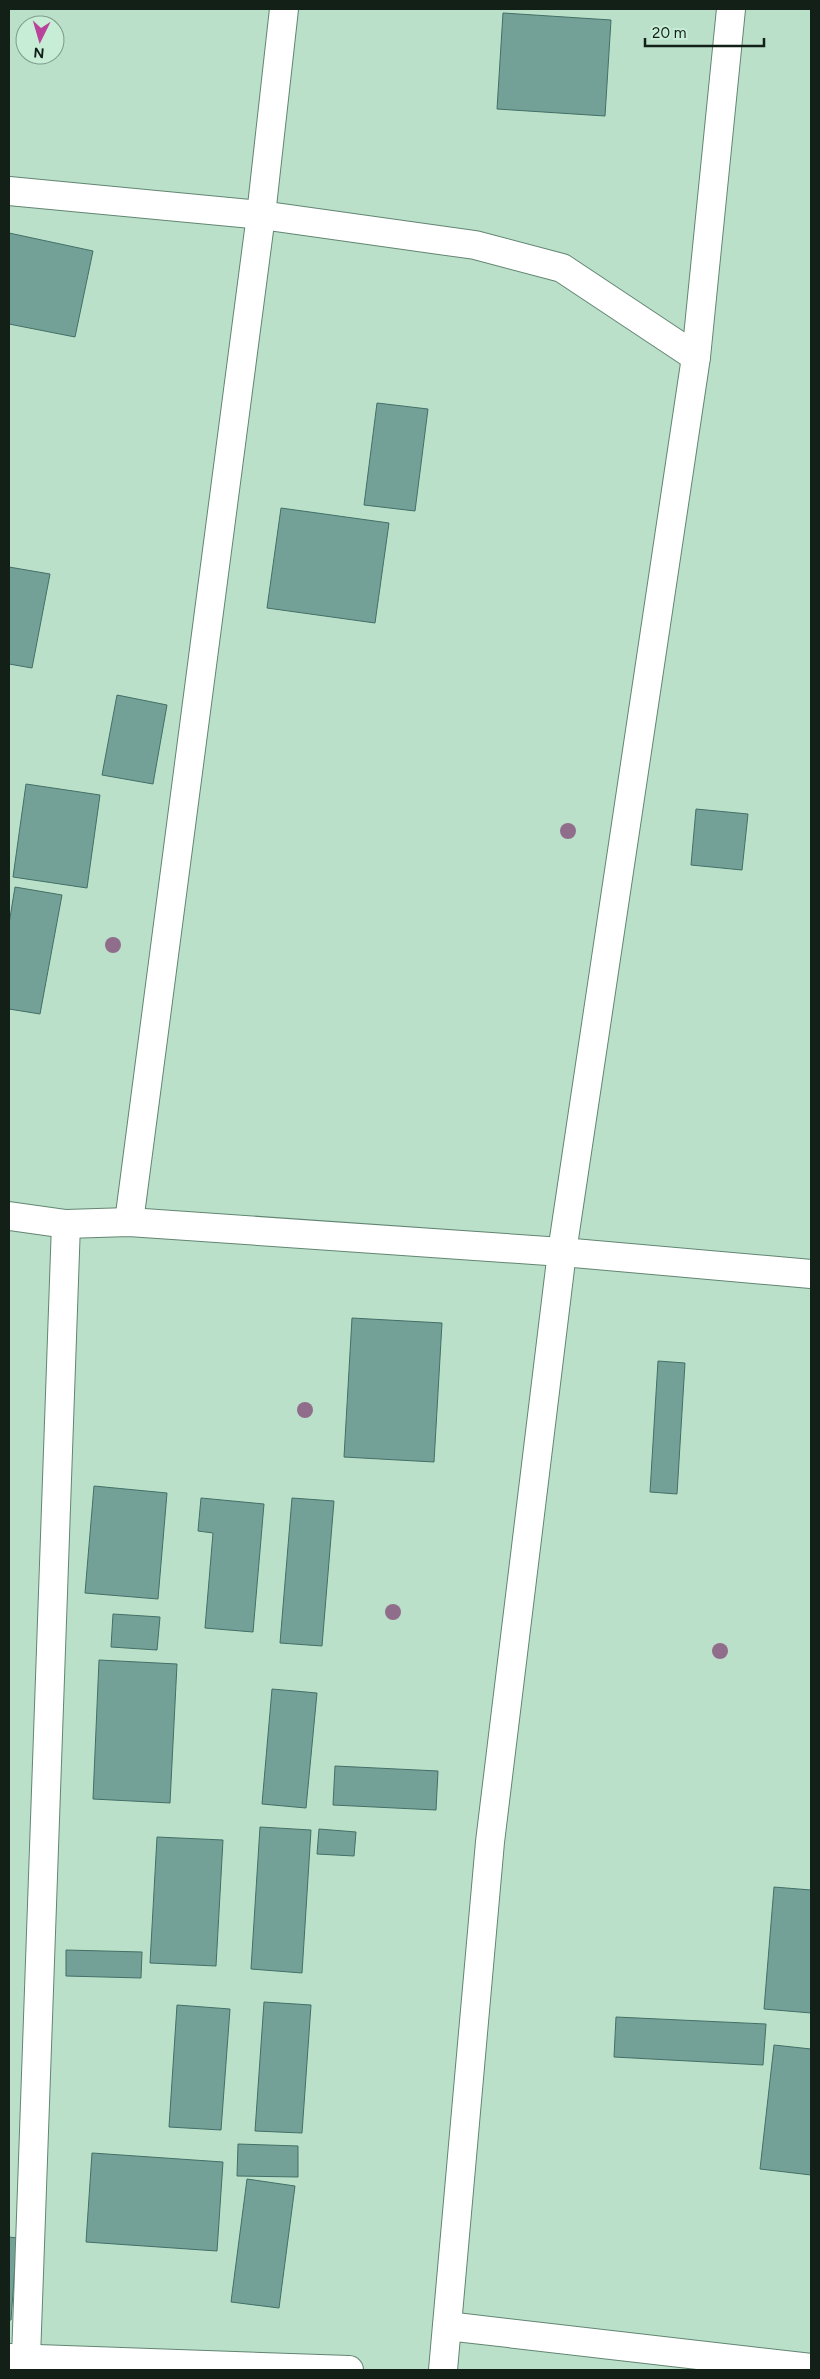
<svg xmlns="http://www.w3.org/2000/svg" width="820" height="2379" font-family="Figtree,sans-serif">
<rect width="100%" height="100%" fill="#bae0ca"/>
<g fill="#74a197" stroke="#436f66">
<path d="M 503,13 L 611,20 L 605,116 L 497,109 Z"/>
<path d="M 9,233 L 93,251 L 75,337 L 9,324 Z"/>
<path d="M 377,403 L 428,409 L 415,511 L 364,505 Z"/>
<path d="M 281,508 L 389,523 L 375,623 L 267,608 Z"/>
<path d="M 9,567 L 50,574 L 32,668 L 9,664 Z"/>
<path d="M 117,695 L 167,705 L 153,784 L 102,775 Z"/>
<path d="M 26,784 L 100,795 L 87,888 L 13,877 Z"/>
<path d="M 696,809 L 748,814 L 742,870 L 691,865 Z"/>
<path d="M 15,887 L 62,895 L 40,1014 L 9,1009 L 9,924 Z"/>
<path d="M 352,1318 L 442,1323 L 434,1462 L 344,1457 Z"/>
<path d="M 658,1361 L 685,1363 L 677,1494 L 650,1492 Z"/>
<path d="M 94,1486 L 167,1493 L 158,1599 L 85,1593 Z"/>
<path d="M 201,1498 L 264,1504 L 253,1632 L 205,1628 L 213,1533 L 198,1531 Z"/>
<path d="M 292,1498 L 334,1501 L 322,1646 L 280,1643 Z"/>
<path d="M 113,1614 L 160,1617 L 157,1650 L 111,1647 Z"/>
<path d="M 99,1660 L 177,1664 L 170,1803 L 93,1799 Z"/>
<path d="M 272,1689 L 317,1693 L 306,1808 L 262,1804 Z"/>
<path d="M 335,1766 L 438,1771 L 436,1810 L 333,1805 Z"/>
<path d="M 260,1827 L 311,1830 L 302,1973 L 251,1969 Z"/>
<path d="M 319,1829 L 356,1832 L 354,1856 L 317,1854 Z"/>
<path d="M 157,1837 L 223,1840 L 216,1966 L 150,1963 Z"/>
<path d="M 774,1887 L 811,1890 L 811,2013 L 764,2009 Z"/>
<path d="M 66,1950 L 142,1952 L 141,1978 L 66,1976 Z"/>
<path d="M 264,2002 L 311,2005 L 302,2133 L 255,2131 Z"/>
<path d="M 177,2005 L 230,2009 L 221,2130 L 169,2127 Z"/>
<path d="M 616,2017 L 766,2024 L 763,2065 L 614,2057 Z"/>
<path d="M 774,2045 L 811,2049 L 811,2175 L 760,2169 Z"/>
<path d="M 238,2144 L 298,2146 L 298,2177 L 237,2176 Z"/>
<path d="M 92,2153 L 223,2162 L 217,2251 L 86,2242 Z"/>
<path d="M 247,2179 L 295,2186 L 279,2308 L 231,2302 Z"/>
<path d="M 9,2237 L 17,2238 L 11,2320 L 9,2320 Z"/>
</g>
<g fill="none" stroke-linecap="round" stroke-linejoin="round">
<defs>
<g id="minor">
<path d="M 9,191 L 261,215 L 475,245 L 562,268 L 696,357"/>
<path d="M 9,1216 L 66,1224 L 129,1222 L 562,1252 L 811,1274"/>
<path d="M 129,1222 L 261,215 L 284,9"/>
<path d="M 447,2326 L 811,2368"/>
<path d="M 9,2358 L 349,2370"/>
<path d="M 26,2358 L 66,1224"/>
<path d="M 443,2370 L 490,1842 L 562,1252 L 696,357 L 731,9"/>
</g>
</defs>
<use href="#minor" stroke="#628571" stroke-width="30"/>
<use href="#minor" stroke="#fff" stroke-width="28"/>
</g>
<g fill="#916d8c">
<circle cx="568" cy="831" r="8"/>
<circle cx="113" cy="945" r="8"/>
<circle cx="305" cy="1410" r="8"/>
<circle cx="393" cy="1612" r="8"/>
<circle cx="720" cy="1651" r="8"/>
</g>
<rect width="820" height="2379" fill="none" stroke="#122018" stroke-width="20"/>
<g transform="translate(40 40) rotate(185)"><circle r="24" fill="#c7edd7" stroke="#7f9b8b"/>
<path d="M0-4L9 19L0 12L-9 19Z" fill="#b9439a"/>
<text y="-8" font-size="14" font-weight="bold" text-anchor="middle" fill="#122018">N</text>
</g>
<path d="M645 38v8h119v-8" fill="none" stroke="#122018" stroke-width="2.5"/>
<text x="652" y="38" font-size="15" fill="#122018" stroke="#c7edd7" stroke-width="4" paint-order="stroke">20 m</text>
</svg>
